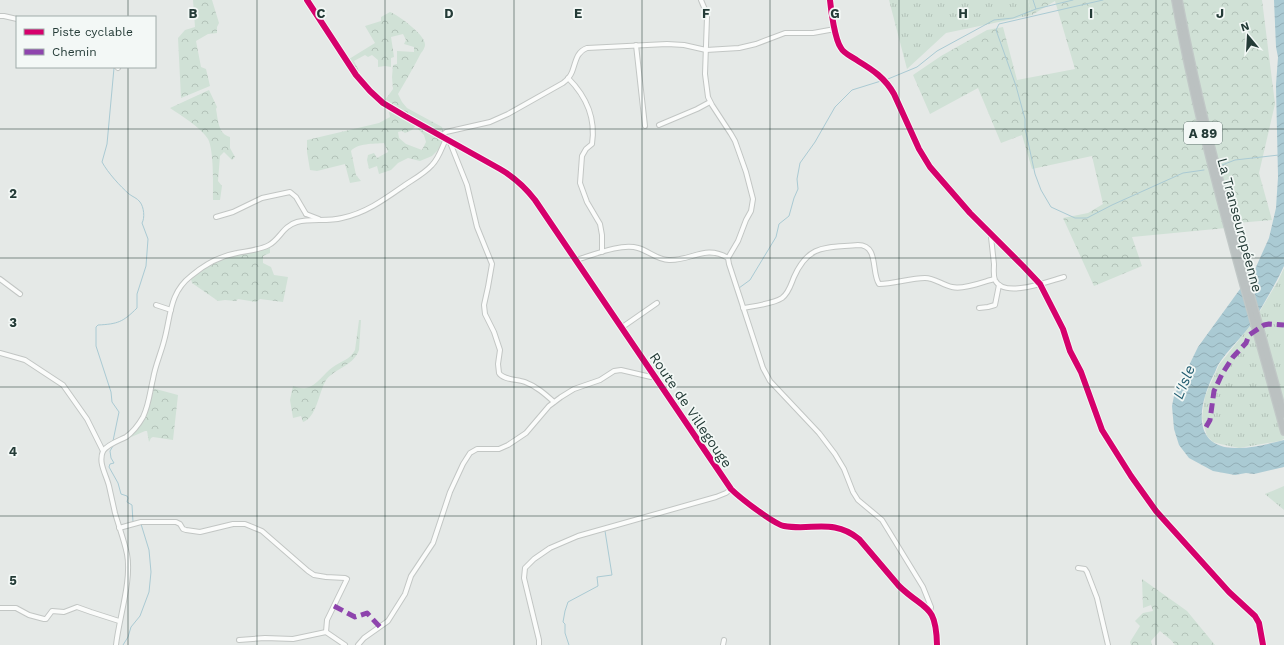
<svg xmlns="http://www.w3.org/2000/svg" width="1284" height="645" font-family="'Work Sans',sans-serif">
<defs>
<pattern id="grass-tufts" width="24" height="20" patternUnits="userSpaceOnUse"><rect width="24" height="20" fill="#d0e1d6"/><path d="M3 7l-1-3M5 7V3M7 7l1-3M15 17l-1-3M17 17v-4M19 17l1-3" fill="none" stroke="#b2c2b8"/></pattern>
<pattern id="forest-crowns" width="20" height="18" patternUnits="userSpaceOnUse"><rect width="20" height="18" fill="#d0e1d6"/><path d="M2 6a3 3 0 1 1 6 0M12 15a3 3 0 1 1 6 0" fill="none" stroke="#b2c2b8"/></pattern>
<pattern id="water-waves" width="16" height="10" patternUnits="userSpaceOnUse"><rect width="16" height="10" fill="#aacad3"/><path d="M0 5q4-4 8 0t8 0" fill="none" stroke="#92aeb6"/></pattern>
</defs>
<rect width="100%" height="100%" fill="#e5e9e7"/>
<g fill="url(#grass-tufts)">
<path d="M 889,0 L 1028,0 L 1032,15 L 946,33 L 907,69 Z"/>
<path d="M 1284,268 L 1284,439 L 1280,441 L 1239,448 L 1220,444 L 1213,442 L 1207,436 L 1202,418 L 1205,396 L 1219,365 L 1254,321 L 1278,281 Z"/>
<path d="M 1284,486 L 1284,510 L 1265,494 Z"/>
</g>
<g fill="url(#forest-crowns)">
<path d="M 193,0 L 212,0 L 219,23 L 217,27 L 217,33 L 208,34 L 196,41 L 201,67 L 206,69 L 210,86 L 181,98 L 178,38 L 185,30 L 195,27 Z"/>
<path d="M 1028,0 L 1262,0 L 1275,104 L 1259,173 L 1272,220 L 1225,224 L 1226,228 L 1132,237 L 1142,266 L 1094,286 L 1063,218 L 1088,213 L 1103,204 L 1092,156 L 1032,169 L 1022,135 L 1001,143 L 978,88 L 930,114 L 913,75 L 941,56 L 987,30 L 1003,27 L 1017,80 L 1075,69 L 1055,1 L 1032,15 Z"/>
<path d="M 390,12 C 398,15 426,35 425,45 C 425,47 423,51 421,53 C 414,67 406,80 398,94 L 402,102 L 407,108 L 442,127 L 443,131 L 439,132 L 392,106 L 385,100 L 393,89 L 392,77 L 393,65 L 397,64 L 397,51 L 414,52 L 414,47 L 404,44 L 406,40 L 403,34 L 391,37 L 394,57 L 391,58 L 391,67 L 385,66 L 378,67 L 378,60 L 372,55 L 368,57 L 365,55 L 354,61 L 359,71 L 357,71 L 349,59 L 375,43 L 365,26 L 381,21 L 381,17 Z"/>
<path d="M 209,90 L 217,107 L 216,109 C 218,119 218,134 230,137 L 230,148 L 235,157 L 232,160 L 224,152 L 220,156 L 218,181 L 222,186 L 220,200 L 213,200 C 213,186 214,150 208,139 C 200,127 182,116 170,108 Z"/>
<path d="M 392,110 L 397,114 L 417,124 L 412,130 L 405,133 L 402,131 L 398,132 L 399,138 L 406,144 L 422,150 L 426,142 L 424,135 L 418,129 L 419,126 L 443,138 L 440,148 L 432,156 L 420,161 L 408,158 L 398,163 L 391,170 L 379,174 L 377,166 L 369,169 L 367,160 L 368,155 L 374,153 L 377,158 L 388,152 L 384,143 C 374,144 357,143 351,151 L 356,175 L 361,181 L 350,183 L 345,164 L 317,171 L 310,170 L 307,152 L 307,140 L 379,123 L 390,117 L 389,112 Z"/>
<path d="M 270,248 L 270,253 L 263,256 L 263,263 L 271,267 L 274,275 L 288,277 L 283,302 L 260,299 L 256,302 L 238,299 L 236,301 L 225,300 L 218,301 L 192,283 L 191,279 C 216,257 238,254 270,248 Z"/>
<path d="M 359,320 L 361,320 L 359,350 C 352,368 333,368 325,382 C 319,393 316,418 303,422 L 301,416 L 293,418 L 290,400 L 293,386 C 297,387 301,389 306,388 C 317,386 324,373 333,367 C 341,361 350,360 355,350 Z"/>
<path d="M 152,388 L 178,395 L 173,440 L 153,437 L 151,438 L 149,442 L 147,431 L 145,431 L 129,438 C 145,425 149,407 152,388 Z"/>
<path d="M 1142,579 L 1187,611 L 1215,645 L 1175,645 L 1171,640 L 1160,631 L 1151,641 L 1152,645 L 1131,645 L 1130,642 L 1140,626 L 1135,621 L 1143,613 L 1153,611 L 1151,605 L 1143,608 Z"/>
</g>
<path fill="url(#water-waves)" d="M 1274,0 L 1284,0 L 1284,266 C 1275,285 1265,302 1254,320 C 1244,336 1228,349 1218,365 C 1216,369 1215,373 1213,376 C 1198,406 1191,449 1238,448 C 1252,448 1267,444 1280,441 L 1284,440 L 1284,467 L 1254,474 L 1246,473 L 1235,475 L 1213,471 L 1189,458 L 1179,445 L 1174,429 L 1172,406 L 1174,396 L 1198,347 L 1256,267 L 1269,238 L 1276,208 L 1278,177 L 1276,85 L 1278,57 L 1276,47 Z"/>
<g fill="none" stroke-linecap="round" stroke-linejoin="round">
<g stroke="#aacad3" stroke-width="1">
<path d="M 1103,0 L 999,24 L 996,30 L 1016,86 L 1025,119 L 1025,128 L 1035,174 L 1041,190 L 1051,207 L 1075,218 L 1087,218 L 1112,205 L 1183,173 L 1204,170"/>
<path d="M 1036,9 L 1073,0"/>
<path d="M 888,79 L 917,67 L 937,51 L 994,20 L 1013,18 L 1036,9 L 1033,0"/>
<path d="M 1222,165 L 1235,160 L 1279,155"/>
<path d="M 739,288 L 750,280 L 776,237 L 779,224 L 789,216 L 794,198 L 798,189 L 797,179 L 800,163 L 815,142 L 835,107 L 852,90 L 881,81"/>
<path d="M 113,441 L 119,412 L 112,402 L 111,392 L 96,346 L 96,327 L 98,325 C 118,324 123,322 137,308 L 137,294 L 146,266 L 148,239 L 142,223 C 145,218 144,207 140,202 C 137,198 133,197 129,194 C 120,186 108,173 102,162 L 107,144 L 114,68"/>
<path d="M 113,446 L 110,451 L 111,458 L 114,463 L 110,464 L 109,467 L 118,483 L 121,494 L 127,496 L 128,498 L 127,502 L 132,505 L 133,522"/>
<path d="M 123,645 L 128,637 L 131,627 L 140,616 L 149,592 L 151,572 L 149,550 L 141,524"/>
<path d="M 569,645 L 565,633 L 565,624 L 563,622 L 565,611 L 568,602 L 598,586 L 597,577 L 612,575 L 605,531"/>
</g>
<defs>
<g id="minor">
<path d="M 307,0 L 356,75 L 370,91 L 383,103 L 405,116 L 500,169 C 514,177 525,187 535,200 L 731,489 C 740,498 774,524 784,526 C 812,531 833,518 859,539 L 899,586 C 925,611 936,603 937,645"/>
<path d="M 701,0 L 706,12 L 707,17 L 705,74 L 708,97 L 712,105 L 731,134 L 735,141 L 746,172 L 753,199 L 751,211 L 746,220 L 738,241 L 728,258"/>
<path d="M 830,0 C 831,11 835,40 841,48 C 844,54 853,57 858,61 C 873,70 885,78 894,94 L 919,149 L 930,167 L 970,213 L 1023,266 L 1040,284 L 1063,329 L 1070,351 L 1081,372 L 1102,430 L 1131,476 L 1156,511 L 1229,592 L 1255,616 L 1259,623 L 1263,645"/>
<path d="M 0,16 L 4,16 L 17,19"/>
<path d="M 636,45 L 645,126"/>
<path d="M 117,67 L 118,68"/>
<path d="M 568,78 C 586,96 596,118 592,144 L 586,149 L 582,156 L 580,183 L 587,202 L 600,224 L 602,235 L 602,252"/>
<path d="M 659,125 L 697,109 L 710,102"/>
<path d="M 441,136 L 446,132 L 490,122 L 508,114 L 563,83 C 567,80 570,77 572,72 C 576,62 576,52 587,48 L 667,44 L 684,45 L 706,50 L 739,48 L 756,44 L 785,33 L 813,33 L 835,29"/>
<path d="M 449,140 L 467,185 L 477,227 L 492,264 L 488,287 L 484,305 L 485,314 L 494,332 L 500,350 L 498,364 L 499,373 C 503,380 517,379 525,382 C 536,386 545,394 554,402"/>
<path d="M 306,214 L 319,219"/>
<path d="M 216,217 L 233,212 L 262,198 L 290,192 L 296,197 L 306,214"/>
<path d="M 992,235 L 991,237 C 992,246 993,255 994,264 C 994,269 993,275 995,280 C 1004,299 1049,281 1064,277"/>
<path d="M 576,260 C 593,255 621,243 638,248 C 649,251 657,260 669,260 C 692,261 705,244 728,258 L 729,264 L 763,368 L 770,381 L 819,433 L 835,454 L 844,469 L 853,492 L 858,500 L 882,520 L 923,587 L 931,607 L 930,611"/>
<path d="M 0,279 L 20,294"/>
<path d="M 156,305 L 171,310"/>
<path d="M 743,308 C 754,306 773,304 782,298 C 789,293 791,284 794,277 C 809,243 827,248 858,245 C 879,245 871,272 879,284 C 894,284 910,278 925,278 C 935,278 942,285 952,287 C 963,290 983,282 994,279"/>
<path d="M 979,308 L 988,307 L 995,305 L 999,285"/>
<path d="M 621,328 L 657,303"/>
<path d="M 0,353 L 25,360 L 63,385 L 87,419 L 103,451 C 98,463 106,474 109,486 C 111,495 113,504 115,513 C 119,527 124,540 127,554 C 132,580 119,618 116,645"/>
<path d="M 103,451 C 108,444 118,441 126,437 C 133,432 139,424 143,417 C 149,405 150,391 153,379 C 155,366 161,353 164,341 C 171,316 169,293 191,276 C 204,265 220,256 237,253 C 247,251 260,250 269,245 C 280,239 283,226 297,222 C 311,218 327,222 342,218 C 366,213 385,199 405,185 C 414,179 425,173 432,165 C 439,158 442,147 446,139"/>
<path d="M 119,528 L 141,522 L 176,522 L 180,524 L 183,529 L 186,530 L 200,532 L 233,524 L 245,524 L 262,531 L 308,571 L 314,575 L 326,577 L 345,578 L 347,579 L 327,620 L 326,632"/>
<path d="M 1078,568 L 1085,569 L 1087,572 L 1097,598 L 1108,645"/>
<path d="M 0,608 L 16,608 L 29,615 L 44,619 L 46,619 L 52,611 L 64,612 L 77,607 L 91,612 L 119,621"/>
<path d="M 326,632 L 345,645"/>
<path d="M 239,640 L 265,638 L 293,639 L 326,632"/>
<path d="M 358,645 L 364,638 L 388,621 L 405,594 L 411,576 L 433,543 L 450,492 L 463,464 L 470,453 L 477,449 L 499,449 L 508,445 L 526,433 L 549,406 L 561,397 L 574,389 L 600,380 L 614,371 L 621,370 L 651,377 L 654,376"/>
<path d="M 539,645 L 539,640 L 524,578 L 525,568 L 534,559 L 550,548 L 578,536 L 716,497 L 726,493 L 731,489"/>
<path d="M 723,645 L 724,640"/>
</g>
<g id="highway">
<path d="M 1175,0 C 1201,146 1245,289 1284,432"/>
<path d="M 1179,0 C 1205,140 1247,277 1284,415"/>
</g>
</defs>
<use href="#minor" stroke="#c2c6c4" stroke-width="6"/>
<use href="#highway" stroke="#c1c8c7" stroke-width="8"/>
<use href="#minor" stroke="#fbfcfb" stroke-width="4"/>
<use href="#highway" stroke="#bbc1c1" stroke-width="5.5"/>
<g stroke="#8e44ad" stroke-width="5" stroke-dasharray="10 5" stroke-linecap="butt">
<path d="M 1206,427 L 1210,420 L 1214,391 L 1222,374 L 1233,357 L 1246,343 L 1249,335 L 1264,325 L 1269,324 L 1284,325"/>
<path d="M 334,606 L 355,617 L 367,613 L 380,627"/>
</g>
<defs>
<g id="cycleway">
<path d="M 307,0 L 356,75 L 370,91 L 383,103 L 405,116 L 500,169 C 514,177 525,187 535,200 L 731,489 C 740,498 774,524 784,526 C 812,531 833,518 859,539 L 899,586 C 925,611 936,603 937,645"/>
<path d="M 830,0 C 831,11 835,40 841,48 C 844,54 853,57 858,61 C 873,70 885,78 894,94 L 919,149 L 930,167 L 970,213 L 1023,266 L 1040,284 L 1063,329 L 1070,351 L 1081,372 L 1102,430 L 1131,476 L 1156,511 L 1229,592 L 1255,616 L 1259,623 L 1263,645"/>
</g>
</defs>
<use href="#cycleway" stroke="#f3f8f6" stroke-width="8"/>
<use href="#cycleway" stroke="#d6006c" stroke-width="6"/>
</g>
<path fill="none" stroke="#243b37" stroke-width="1" stroke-opacity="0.55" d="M 128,0 L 128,17M 257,0 L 257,645M 385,0 L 385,645M 514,0 L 514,645M 642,0 L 642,645M 770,0 L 770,645M 899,0 L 899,645M 1027,0 L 1027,645M 1156,0 L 1156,645M 128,67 L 128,645M 0,129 L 1284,129M 0,258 L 1284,258M 0,387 L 1284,387M 0,516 L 1284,516"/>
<g text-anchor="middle" stroke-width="3.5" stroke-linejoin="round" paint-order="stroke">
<rect fill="#f3f8f6" stroke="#627470" stroke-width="1" x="1184" y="122" width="38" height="22" rx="3"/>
<g font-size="13" font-weight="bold" fill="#243b37">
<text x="1203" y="138">A 89</text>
</g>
<g font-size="14" fill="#243b37" stroke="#f3f8f6">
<text transform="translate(1240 225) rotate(75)" y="5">La Transeuropéenne</text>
<text transform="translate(691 410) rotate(56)" y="5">Route de Villegouge</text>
</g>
<g font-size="15" font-style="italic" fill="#245e71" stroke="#f3f8f6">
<text transform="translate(1184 382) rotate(-68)" y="5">L'Isle</text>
</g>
</g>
<g font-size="13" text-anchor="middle" font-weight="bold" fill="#243b37" stroke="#f3f8f6" stroke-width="3.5" stroke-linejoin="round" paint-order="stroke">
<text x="193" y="18">B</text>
<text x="321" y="18">C</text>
<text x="449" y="18">D</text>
<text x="578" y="18">E</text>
<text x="706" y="18">F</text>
<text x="835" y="18">G</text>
<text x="963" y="18">H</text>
<text x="1091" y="18">I</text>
<text x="1220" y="18">J</text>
<text x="13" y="198">2</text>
<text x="13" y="327">3</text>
<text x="13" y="456">4</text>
<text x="13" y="585">5</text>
</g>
<rect x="16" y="16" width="140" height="52" fill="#f3f8f6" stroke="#a0acaa"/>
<rect x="24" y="29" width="20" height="6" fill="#d6006c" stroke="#a0acaa"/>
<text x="52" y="36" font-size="12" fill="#243b37">Piste cyclable</text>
<rect x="24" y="49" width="20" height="6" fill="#8e44ad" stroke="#a0acaa"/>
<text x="52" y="56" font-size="12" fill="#243b37">Chemin</text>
<g transform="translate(1248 36) rotate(342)" stroke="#f3f8f6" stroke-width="3" paint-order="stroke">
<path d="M0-3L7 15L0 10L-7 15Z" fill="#243b37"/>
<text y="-6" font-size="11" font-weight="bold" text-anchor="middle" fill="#243b37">N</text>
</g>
</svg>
